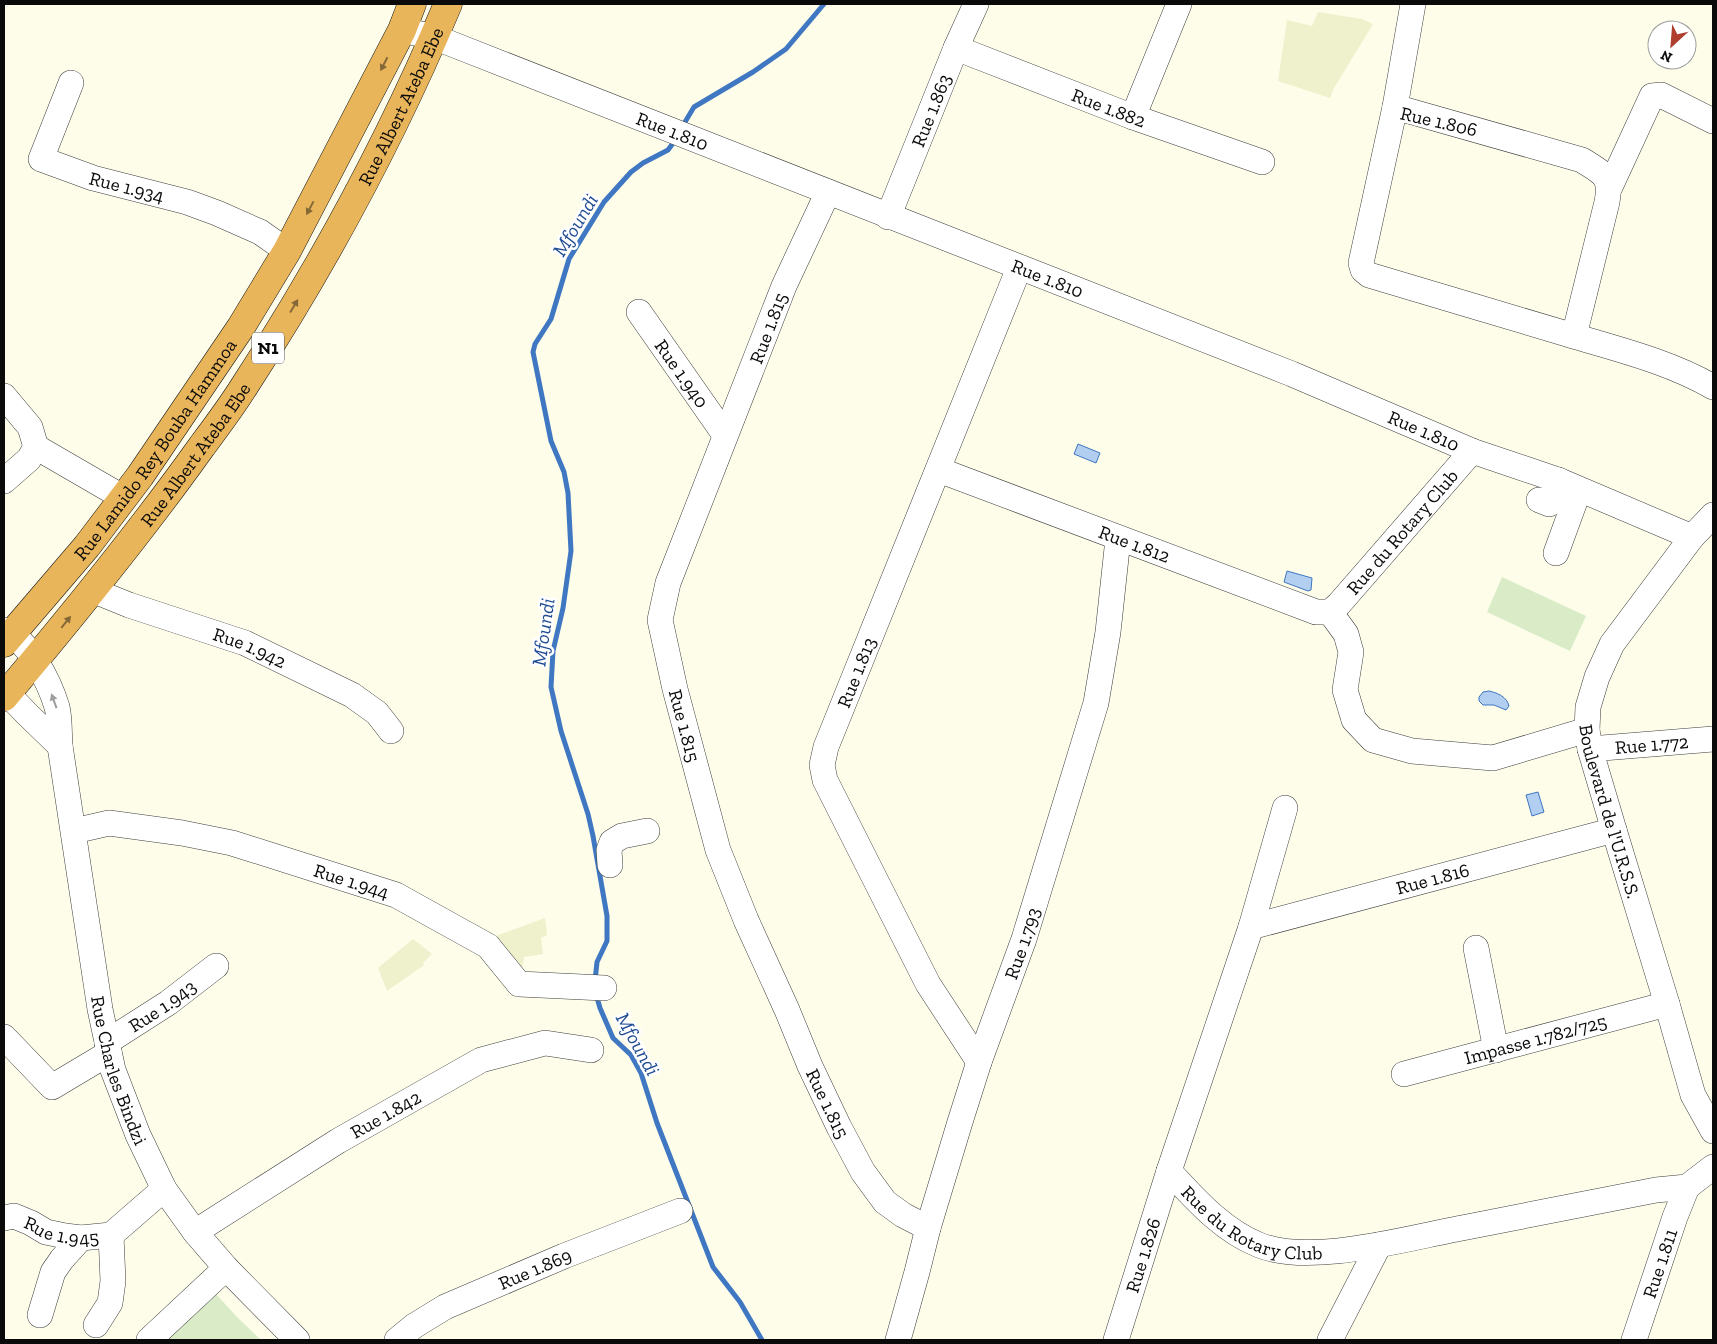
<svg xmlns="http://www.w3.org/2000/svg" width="1717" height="1344" font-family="'Zilla Slab',serif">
<rect width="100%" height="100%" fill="#fdfde9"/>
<g fill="#eef1cc">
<path d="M 1318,12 L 1362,19 L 1373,24 L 1334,88 L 1330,98 L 1278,81 L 1287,20 L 1312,26 Z"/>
<path d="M 545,918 L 547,935 L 541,938 L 543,954 L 524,957 L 521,976 L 493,937 Z"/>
<path d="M 413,939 L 432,954 L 423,963 L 424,965 L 387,991 L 378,968 Z"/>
</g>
<g fill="#d9ecc7">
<path d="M 1502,577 L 1586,616 L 1570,651 L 1487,612 Z"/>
<path d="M 215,1293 L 236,1316 L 261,1340 L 167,1340 Z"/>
</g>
<g fill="#b2cef1" stroke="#3f77c2">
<path d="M 1078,444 L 1100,453 L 1096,463 L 1074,454 Z"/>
<path d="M 1287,571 L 1312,578 L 1311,590 L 1308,591 L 1284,582 Z"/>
<path d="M 1489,691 C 1498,693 1507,697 1509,706 L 1506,710 L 1494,705 L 1483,705 L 1479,701 L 1479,697 L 1483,692 Z"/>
<path d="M 1538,792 L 1544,812 L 1532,816 L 1526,795 Z"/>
</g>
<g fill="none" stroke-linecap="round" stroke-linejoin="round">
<g stroke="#3f77c2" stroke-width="5">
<path d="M 682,127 L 694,107 L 753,72 L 786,49 L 824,4"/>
<path d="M 595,981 L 597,962 L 607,941 L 607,916 L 593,836 L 588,814 L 561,731 L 551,687 L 553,651 L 563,608 L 571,551 L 568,493 L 564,472 L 551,441 L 533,352 L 535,344 L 551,319 L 569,259 L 604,202 L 631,172 L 643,163 L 668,150 L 676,139"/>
<path d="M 596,994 L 600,1008 L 613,1038 L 631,1055 L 641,1073 L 657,1123 L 713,1267 L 740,1302 L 762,1340"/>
</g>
<defs>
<g id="minor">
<path id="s1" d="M 402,30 L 434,37 L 1292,374 L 1472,451 L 1558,480 L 1692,537"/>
<path id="s2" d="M 956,48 L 1133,117 L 1262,162"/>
<path id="s3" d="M 71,83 L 41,159 L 93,178 L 187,202 L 217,213 L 260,232 L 287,251"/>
<path d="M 1395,107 L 1413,4"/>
<path d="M 1133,117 L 1179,4"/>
<path d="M 1610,187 L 1652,96 L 1661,95 L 1713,121"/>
<path id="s4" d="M 828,192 L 784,286 L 668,583 L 660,620 L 675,689 L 718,850 L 746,920 L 787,1010 L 810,1066 L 839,1127 L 863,1172 L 885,1202 L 903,1215 L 928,1228"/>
<path id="s5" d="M 888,217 L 956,48 L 976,4"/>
<path id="s6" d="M 639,312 L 725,435"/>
<path d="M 1574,336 L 1607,202 C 1612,175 1602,173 1582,160 L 1395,107 L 1361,263 L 1363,270 L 1369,275 C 1435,295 1501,314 1567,334 C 1616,349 1668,361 1713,387"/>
<path d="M 4,396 L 30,427 L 36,447 L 124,498"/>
<path id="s7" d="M 939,470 L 1316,612 L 1330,612"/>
<path d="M 4,481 L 29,459 L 36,447"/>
<path d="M 1539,500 L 1549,504 L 1558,480"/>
<path id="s8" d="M 1713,515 L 1692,537 L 1612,644 L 1597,677 L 1588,707 L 1587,730 L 1590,749 L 1614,830 L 1667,1004 L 1693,1095 L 1713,1131"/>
<path d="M 1556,553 L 1579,490"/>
<path id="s9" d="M 92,590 L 129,605 L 245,643 L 352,695 L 377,713 L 391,731"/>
<path d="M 1330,612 L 1346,634 L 1351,652 L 1345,690 L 1354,720 L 1373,740 L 1412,751 L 1493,758 L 1587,730"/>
<path id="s10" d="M 1330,612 L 1339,604 L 1472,451"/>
<path id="s11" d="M 4,630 C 29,641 49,681 57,707 C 60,719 59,733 60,746 L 100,1009 L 113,1070 L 138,1135 L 164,1189 L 195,1232 L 226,1268 L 297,1340"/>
<path d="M 4,690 L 27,714 L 60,746"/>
<path id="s12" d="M 1590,749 L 1713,739"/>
<path id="s13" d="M 1285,808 L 1251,927 L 1169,1171 C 1195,1199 1223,1231 1259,1245 C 1311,1266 1407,1238 1462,1228 C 1526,1215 1591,1203 1656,1190 L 1687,1187 L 1713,1167"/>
<path id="s14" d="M 74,831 L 109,823 L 182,833 L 232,843 L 396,895 L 488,946 L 519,984 L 604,988"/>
<path d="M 610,865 L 609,850 L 612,842 L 622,836 L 647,831"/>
<path id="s15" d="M 1251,927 L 1614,830"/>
<path d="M 1476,948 L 1496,1050"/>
<path d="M 4,1037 L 52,1087 L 109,1053"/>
<path id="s16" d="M 107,1042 L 168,1003 L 216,966"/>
<path id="s17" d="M 979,1062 L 928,984 L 825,780 L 822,765 L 826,747 L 1019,268"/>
<path id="s18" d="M 1404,1074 L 1667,1004"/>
<path id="s19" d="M 4,1218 L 14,1216 L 31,1223 L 46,1232 L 65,1236 L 81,1238 L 111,1235 L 164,1189"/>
<path id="s20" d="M 195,1232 L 338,1141 L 481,1060 L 545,1043 L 591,1050"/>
<path d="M 40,1315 L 53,1272 L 62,1259 L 81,1238"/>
<path d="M 96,1325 L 110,1303 L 113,1281 L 111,1235"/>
<path d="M 149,1340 L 226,1268"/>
<path id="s21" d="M 397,1340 L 414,1326 L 445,1307 L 564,1256 L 680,1211"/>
<path id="s22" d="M 898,1340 L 917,1272 L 928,1228 L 960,1122 L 979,1062 L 1024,939 L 1096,703 L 1108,632 L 1118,539"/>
<path id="s23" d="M 1116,1340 L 1169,1171"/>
<path d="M 1330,1340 L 1379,1245"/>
<path id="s24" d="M 1634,1340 L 1675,1217 L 1687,1187"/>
</g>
<g id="highway">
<path id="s25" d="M 4,643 L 87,546 L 140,476 L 241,327 L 287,251 L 402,30 L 412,4"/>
<path id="s26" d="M 4,697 C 73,615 140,533 202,446 C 217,426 232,406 245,385 C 323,265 393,135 448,4"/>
</g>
</defs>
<use href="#minor" stroke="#3d3d3d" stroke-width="26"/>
<use href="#highway" stroke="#1b1b1b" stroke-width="29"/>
<use href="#minor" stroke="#fff" stroke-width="25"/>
<use href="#highway" stroke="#e9b55b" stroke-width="28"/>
</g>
<defs><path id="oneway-solid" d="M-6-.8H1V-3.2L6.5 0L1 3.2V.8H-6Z" transform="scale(1.25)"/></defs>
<g fill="#856837">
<use href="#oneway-solid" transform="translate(384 64) rotate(117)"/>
<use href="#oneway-solid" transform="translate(310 208) rotate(118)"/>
<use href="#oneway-solid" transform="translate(294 306) rotate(-59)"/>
<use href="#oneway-solid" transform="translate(66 622) rotate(-51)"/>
</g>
<use fill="#9d9d9d" href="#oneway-solid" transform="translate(54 701) rotate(-110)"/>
<g text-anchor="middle" stroke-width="5" stroke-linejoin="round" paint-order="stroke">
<rect fill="#fff" stroke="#545454" stroke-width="1" x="252" y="332.5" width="32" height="31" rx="4"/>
<g font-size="18" font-weight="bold" fill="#0a0a0a">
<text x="268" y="354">N1</text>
</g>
<g font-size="19" fill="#0a0a0a" stroke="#fff">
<text dy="7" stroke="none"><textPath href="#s26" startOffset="714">Rue Albert Ateba Ebe</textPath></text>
<text dy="7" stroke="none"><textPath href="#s2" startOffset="164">Rue 1.882</textPath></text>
<text dy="7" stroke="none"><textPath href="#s5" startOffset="115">Rue 1.863</textPath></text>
<text transform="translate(1439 121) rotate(13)" y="7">Rue 1.806</text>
<text dy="7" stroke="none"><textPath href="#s1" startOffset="289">Rue 1.810</textPath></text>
<text dy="7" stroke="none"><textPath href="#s3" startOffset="172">Rue 1.934</textPath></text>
<text dy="7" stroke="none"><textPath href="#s1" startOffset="692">Rue 1.810</textPath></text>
<text transform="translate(768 328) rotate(-69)" y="7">Rue 1.815</text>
<text dy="7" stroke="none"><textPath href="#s6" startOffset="75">Rue 1.940</textPath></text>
<text dy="7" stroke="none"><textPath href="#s1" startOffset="1098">Rue 1.810</textPath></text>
<text dy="7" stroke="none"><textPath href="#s25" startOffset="246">Rue Lamido Rey Bouba Hammoa</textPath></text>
<text dy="7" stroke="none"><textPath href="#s26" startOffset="309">Rue Albert Ateba Ebe</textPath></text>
<text dy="7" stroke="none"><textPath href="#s10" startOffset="108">Rue du Rotary Club</textPath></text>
<text dy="7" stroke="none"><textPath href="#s7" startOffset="209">Rue 1.812</textPath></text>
<text dy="7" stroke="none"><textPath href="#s9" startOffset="168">Rue 1.942</textPath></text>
<text dy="7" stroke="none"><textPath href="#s17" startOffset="436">Rue 1.813</textPath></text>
<text dy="7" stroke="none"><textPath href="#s4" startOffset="569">Rue 1.815</textPath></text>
<text dy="7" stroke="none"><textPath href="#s12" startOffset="62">Rue 1.772</textPath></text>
<text dy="7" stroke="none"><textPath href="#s8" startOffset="339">Boulevard de l'U.R.S.S.</textPath></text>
<text dy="7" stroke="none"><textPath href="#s15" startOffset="188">Rue 1.816</textPath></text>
<text dy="7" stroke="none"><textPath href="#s14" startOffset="286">Rue 1.944</textPath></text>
<text dy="7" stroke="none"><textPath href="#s22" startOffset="416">Rue 1.793</textPath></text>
<text dy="7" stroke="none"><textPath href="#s16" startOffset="66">Rue 1.943</textPath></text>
<text dy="7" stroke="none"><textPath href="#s18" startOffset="136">Impasse 1.782/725</textPath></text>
<text dy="7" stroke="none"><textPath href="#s11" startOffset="465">Rue Charles Bindzi</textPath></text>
<text dy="7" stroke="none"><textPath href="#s4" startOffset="974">Rue 1.815</textPath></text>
<text dy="7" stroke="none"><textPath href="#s20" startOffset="224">Rue 1.842</textPath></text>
<text dy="7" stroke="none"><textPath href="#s13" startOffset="484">Rue du Rotary Club</textPath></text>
<text dy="7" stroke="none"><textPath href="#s19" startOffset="61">Rue 1.945</textPath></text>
<text dy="7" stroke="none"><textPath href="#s23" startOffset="89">Rue 1.826</textPath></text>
<text dy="7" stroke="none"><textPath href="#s24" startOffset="81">Rue 1.811</textPath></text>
<text dy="7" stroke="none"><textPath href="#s21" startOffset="156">Rue 1.869</textPath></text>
</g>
<g font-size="20" font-style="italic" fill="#1e4b92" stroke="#fff">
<text transform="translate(575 225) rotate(-59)" y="7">Mfoundi</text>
<text transform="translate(543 632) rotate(-82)" y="7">Mfoundi</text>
<text transform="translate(638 1044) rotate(61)" y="7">Mfoundi</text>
</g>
</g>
<rect width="1717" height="1344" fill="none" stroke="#0a0a0a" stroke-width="10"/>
<g transform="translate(1672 45) rotate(206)"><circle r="24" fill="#ffffff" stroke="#9d9d9d"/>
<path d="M0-4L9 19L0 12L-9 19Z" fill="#af3e2e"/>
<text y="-8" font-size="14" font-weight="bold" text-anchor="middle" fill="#0a0a0a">N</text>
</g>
</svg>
